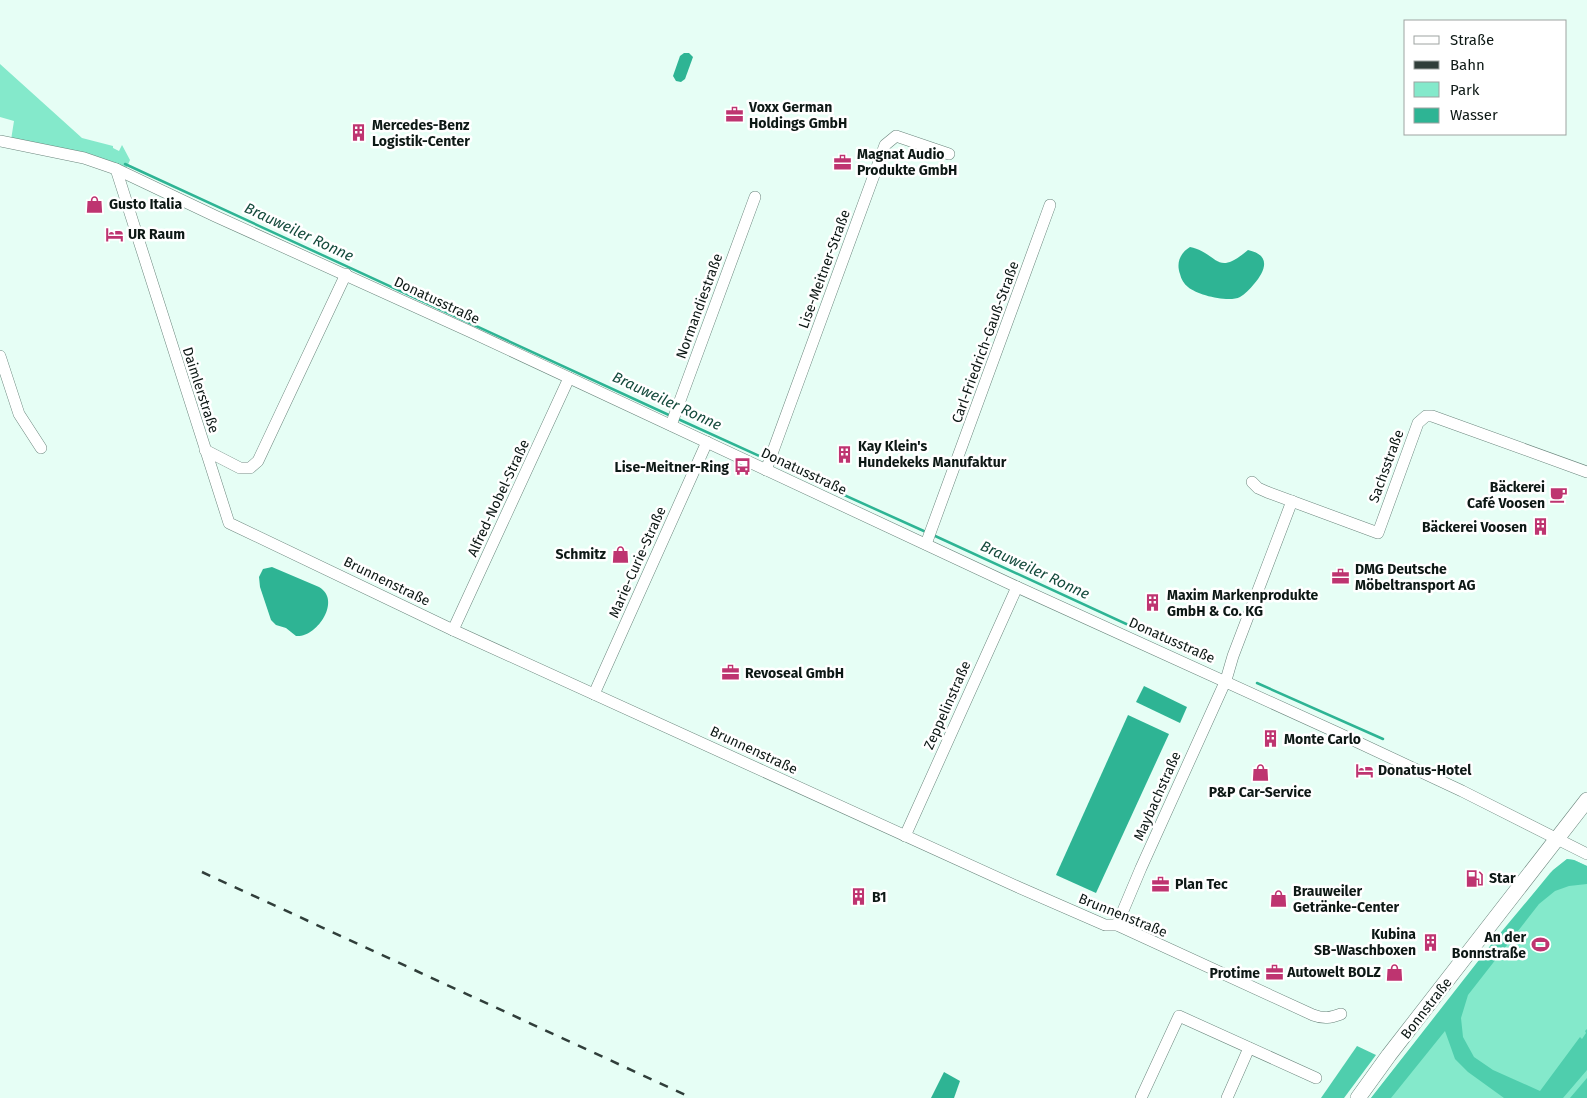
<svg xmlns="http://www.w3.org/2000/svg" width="1587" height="1098" font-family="'Fira Sans',sans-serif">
<rect width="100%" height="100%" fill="#e6fef5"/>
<g fill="#84e9cb">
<path d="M 0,64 L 82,138 L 113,146 L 113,148 L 119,151 L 122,145 L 130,160 L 126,169 L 11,140 L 14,121 L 0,117 Z"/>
<path d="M 1567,859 L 1574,860 L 1587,866 L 1587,1098 L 1371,1098 L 1550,873 Z"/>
</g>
<g fill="#4fcead">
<path d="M 1567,859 L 1574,860 L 1587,866 L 1587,884 L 1569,886 L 1555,891 L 1539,904 L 1468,995 L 1461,1018 L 1463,1037 L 1474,1057 L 1493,1070 L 1540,1091 L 1580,1037 L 1582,1039 L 1586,1033 L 1585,1031 L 1587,1029 L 1587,1070 L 1563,1098 L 1504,1098 L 1468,1072 L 1455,1059 L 1445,1031 L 1391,1098 L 1371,1098 L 1497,937 L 1553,870 Z"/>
<path d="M 1357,1046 L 1376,1055 L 1344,1098 L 1321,1098 Z"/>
<path d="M 1587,1078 L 1587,1098 L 1570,1098 Z"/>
</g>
<g fill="#2eb494">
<path d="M 684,53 L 689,53 L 693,57 L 685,79 L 681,82 L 676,81 L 673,76 L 680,56 Z"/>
<path d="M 1190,247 C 1219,253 1215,278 1248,250 C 1271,255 1266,270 1254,284 C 1250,289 1245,294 1240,297 C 1229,303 1197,295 1188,287 C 1184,284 1181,279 1180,274 C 1176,263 1180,253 1190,247 Z"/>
<path d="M 272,567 L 319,587 C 342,600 317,638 296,636 L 286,628 L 276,625 L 271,620 L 260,587 L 259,577 L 263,569 Z"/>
<path d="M 1144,686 L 1187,707 L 1180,723 L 1136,702 Z"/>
<path d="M 1128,715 L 1169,734 L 1096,893 L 1056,875 Z"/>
<path d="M 944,1072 L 960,1081 L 954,1098 L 931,1098 Z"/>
</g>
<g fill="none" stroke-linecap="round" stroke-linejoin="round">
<g stroke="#2eb494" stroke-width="2.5">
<path d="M 125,164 L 671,416"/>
<path d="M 678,419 L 766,459"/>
<path d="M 771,462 L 926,532"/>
<path d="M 933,535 L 1200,658"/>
<path d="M 1257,683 L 1383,739"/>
</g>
<defs>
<g id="minor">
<path d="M 0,141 L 84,158 L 116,169 L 215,216 L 471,332 L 1017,587 L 1338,733 L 1462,791 L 1587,854"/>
<path d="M 116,169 L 229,523 L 453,630 L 1018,887 L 1105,925 L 1117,925 L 1313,1015 C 1324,1019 1330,1018 1341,1014"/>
<path d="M 0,356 L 19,414 L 41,448"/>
<path d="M 671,425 L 755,197"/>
<path d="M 205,450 L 240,468 L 250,468 L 258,461 L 346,274"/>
<path d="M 766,470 L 885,145 L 896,136 L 949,154"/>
<path d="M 1252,482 L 1258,488 L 1267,492 L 1378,533 L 1418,423 L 1426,416 L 1432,416 L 1587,472"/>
<path d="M 926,544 L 1050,205"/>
<path d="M 453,630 L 569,378"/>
<path d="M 594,694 L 707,442"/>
<path d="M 905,836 L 1017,587"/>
<path d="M 1117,925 L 1141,868 L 1226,680 L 1233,656 L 1292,501"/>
<path d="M 1141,1098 L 1179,1016 L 1316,1078"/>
<path d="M 1227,1098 L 1249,1048"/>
</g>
<path id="major" d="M 1358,1098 L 1389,1055 L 1587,800"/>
</defs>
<use href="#minor" stroke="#6a857c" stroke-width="12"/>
<use href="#major" stroke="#6a857c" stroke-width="16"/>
<use href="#minor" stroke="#fff" stroke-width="11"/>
<use href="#major" stroke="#fff" stroke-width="15"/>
<path stroke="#303e3a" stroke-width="2.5" stroke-dasharray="9 9" stroke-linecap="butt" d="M 202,872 L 692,1098"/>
</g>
<defs>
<symbol id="office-bare" viewBox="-9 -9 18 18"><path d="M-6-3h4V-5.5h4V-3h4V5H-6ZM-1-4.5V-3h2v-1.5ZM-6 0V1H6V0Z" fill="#be3470" stroke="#fff" stroke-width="2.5" paint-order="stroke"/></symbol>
<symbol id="building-bare" viewBox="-9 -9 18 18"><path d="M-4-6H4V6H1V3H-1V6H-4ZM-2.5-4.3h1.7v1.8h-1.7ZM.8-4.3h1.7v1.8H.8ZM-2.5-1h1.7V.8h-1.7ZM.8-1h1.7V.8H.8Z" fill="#be3470" stroke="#fff" stroke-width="2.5" paint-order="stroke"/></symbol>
<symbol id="shop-bare" viewBox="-9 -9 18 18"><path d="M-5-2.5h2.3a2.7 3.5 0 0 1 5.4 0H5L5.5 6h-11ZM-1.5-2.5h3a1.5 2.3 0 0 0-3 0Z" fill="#be3470" stroke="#fff" stroke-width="2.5" paint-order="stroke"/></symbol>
<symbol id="hotel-bare" viewBox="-9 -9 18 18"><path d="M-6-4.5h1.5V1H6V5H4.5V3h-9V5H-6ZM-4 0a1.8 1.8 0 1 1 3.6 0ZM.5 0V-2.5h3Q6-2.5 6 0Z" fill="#be3470" stroke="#fff" stroke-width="2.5" paint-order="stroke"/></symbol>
<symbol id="bus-bare" viewBox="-9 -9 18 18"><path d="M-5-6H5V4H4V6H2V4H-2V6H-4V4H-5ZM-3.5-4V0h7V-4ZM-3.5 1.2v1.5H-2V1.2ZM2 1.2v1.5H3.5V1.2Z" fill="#be3470" stroke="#fff" stroke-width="2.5" paint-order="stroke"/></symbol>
<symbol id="cafe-bare" viewBox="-9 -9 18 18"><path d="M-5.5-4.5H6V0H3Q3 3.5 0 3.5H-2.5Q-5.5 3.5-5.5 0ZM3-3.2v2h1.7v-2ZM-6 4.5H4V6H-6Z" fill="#be3470" stroke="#fff" stroke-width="2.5" paint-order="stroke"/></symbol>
<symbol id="fuel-bare" viewBox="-9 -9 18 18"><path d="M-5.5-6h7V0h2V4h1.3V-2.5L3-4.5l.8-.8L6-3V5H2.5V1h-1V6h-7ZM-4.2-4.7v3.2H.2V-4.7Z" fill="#be3470" stroke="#fff" stroke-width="2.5" paint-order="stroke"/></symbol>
<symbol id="stadium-bare" viewBox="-9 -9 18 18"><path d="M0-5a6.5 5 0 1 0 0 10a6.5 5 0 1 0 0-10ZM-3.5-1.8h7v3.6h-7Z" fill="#be3470" stroke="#fff" stroke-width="2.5" paint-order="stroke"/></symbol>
</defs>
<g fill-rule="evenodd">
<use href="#office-bare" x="722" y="102" width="25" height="25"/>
<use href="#building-bare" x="346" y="120" width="25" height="25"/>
<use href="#office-bare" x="830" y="150" width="25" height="25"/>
<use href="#shop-bare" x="82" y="192" width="25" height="25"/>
<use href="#hotel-bare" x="102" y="222" width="25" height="25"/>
<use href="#building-bare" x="832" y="442" width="25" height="25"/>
<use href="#bus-bare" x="730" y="454" width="25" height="25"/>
<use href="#cafe-bare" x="1546" y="482" width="25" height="25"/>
<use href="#building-bare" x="1528" y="514" width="25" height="25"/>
<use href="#shop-bare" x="608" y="542" width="25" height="25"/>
<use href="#office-bare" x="1328" y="564" width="25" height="25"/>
<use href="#building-bare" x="1140" y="590" width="25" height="25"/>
<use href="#office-bare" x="718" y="660" width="25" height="25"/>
<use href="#building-bare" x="1258" y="726" width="25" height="25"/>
<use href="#hotel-bare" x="1352" y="758" width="25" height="25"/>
<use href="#shop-bare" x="1248" y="760" width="25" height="25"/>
<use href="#fuel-bare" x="1462" y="866" width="25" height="25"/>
<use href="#office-bare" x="1148" y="872" width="25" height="25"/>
<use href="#building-bare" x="846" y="884" width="25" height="25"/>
<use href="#shop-bare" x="1266" y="886" width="25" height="25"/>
<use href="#building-bare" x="1418" y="930" width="25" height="25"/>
<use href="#stadium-bare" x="1528" y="932" width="25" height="25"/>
<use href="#shop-bare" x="1382" y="960" width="25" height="25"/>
<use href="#office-bare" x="1262" y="960" width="25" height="25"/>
</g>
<g text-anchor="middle" stroke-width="5" stroke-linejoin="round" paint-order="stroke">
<g font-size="14" font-weight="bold" fill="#0d1815" stroke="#fff" text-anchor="start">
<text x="749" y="112">Voxx German<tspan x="749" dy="16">Holdings GmbH</tspan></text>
<text x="372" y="130">Mercedes-Benz<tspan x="372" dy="16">Logistik-Center</tspan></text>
<text x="857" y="159">Magnat Audio<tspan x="857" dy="16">Produkte GmbH</tspan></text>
<text x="109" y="209">Gusto Italia</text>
<text x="128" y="239">UR Raum</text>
<text x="858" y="451">Kay Klein's<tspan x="858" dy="16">Hundekeks Manufaktur</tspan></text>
<text x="729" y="472" text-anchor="end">Lise-Meitner-Ring</text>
<text x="1545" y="492" text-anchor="end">Bäckerei<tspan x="1545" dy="16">Café Voosen</tspan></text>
<text x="1527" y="532" text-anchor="end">Bäckerei Voosen</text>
<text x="606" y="559" text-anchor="end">Schmitz</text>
<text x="1355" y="574">DMG Deutsche<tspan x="1355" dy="16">Möbeltransport AG</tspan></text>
<text x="1167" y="600">Maxim Markenprodukte<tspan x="1167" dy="16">GmbH &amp; Co. KG</tspan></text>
<text x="745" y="678">Revoseal GmbH</text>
<text x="1284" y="744">Monte Carlo</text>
<text x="1378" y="775">Donatus-Hotel</text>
<text x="1260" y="797" text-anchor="middle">P&amp;P Car-Service</text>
<text x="1489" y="883">Star</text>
<text x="1175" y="889">Plan Tec</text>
<text x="1293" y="896">Brauweiler<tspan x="1293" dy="16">Getränke-Center</tspan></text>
<text x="872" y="902">B1</text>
<text x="1416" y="939" text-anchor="end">Kubina<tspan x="1416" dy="16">SB-Waschboxen</tspan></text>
<text x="1526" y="942" text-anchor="end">An der<tspan x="1526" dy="16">Bonnstraße</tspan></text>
<text x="1381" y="977" text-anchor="end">Autowelt BOLZ</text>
<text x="1260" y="978" text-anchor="end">Protime</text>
</g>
<g font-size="14" fill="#0d1815" stroke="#fff">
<text transform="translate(824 269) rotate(-70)" y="5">Lise-Meitner-Straße</text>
<text transform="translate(437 300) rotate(25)" y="5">Donatusstraße</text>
<text transform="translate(699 306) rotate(-70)" y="5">Normandiestraße</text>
<text transform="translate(985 342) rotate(-70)" y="5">Carl-Friedrich-Gauß-Straße</text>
<text transform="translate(201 390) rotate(72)" y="5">Daimlerstraße</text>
<text transform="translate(1386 466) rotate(-70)" y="5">Sachsstraße</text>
<text transform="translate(804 471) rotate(25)" y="5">Donatusstraße</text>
<text transform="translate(498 498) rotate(-65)" y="5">Alfred-Nobel-Straße</text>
<text transform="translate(637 562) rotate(-66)" y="5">Marie-Curie-Straße</text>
<text transform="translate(387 581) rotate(26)" y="5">Brunnenstraße</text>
<text transform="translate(1172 640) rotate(24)" y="5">Donatusstraße</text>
<text transform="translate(947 705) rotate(-66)" y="5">Zeppelinstraße</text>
<text transform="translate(754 750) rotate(25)" y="5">Brunnenstraße</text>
<text transform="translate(1157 796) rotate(-66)" y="5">Maybachstraße</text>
<text transform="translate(1123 915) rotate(22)" y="5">Brunnenstraße</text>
<text transform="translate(1426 1008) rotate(-52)" y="5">Bonnstraße</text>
</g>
<g font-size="15" font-style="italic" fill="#144a3c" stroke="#fff">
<text transform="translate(299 232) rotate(25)" y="5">Brauweiler Ronne</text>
<text transform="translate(667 401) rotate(25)" y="5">Brauweiler Ronne</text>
<text transform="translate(1035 570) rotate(25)" y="5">Brauweiler Ronne</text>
</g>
</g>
<rect x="1404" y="20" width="162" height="115" fill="#ffffff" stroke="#9ea3a1"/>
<rect x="1414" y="36" width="25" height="8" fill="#ffffff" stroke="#9ea3a1"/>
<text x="1450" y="45" font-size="15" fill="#0d1815">Straße</text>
<rect x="1414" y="61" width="25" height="8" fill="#303e3a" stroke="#9ea3a1"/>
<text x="1450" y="70" font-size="15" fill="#0d1815">Bahn</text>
<rect x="1414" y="82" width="25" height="15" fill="#84e9cb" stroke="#9ea3a1"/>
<text x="1450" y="95" font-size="15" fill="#0d1815">Park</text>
<rect x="1414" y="108" width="25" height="15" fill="#2eb494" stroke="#9ea3a1"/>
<text x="1450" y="120" font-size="15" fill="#0d1815">Wasser</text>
</svg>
